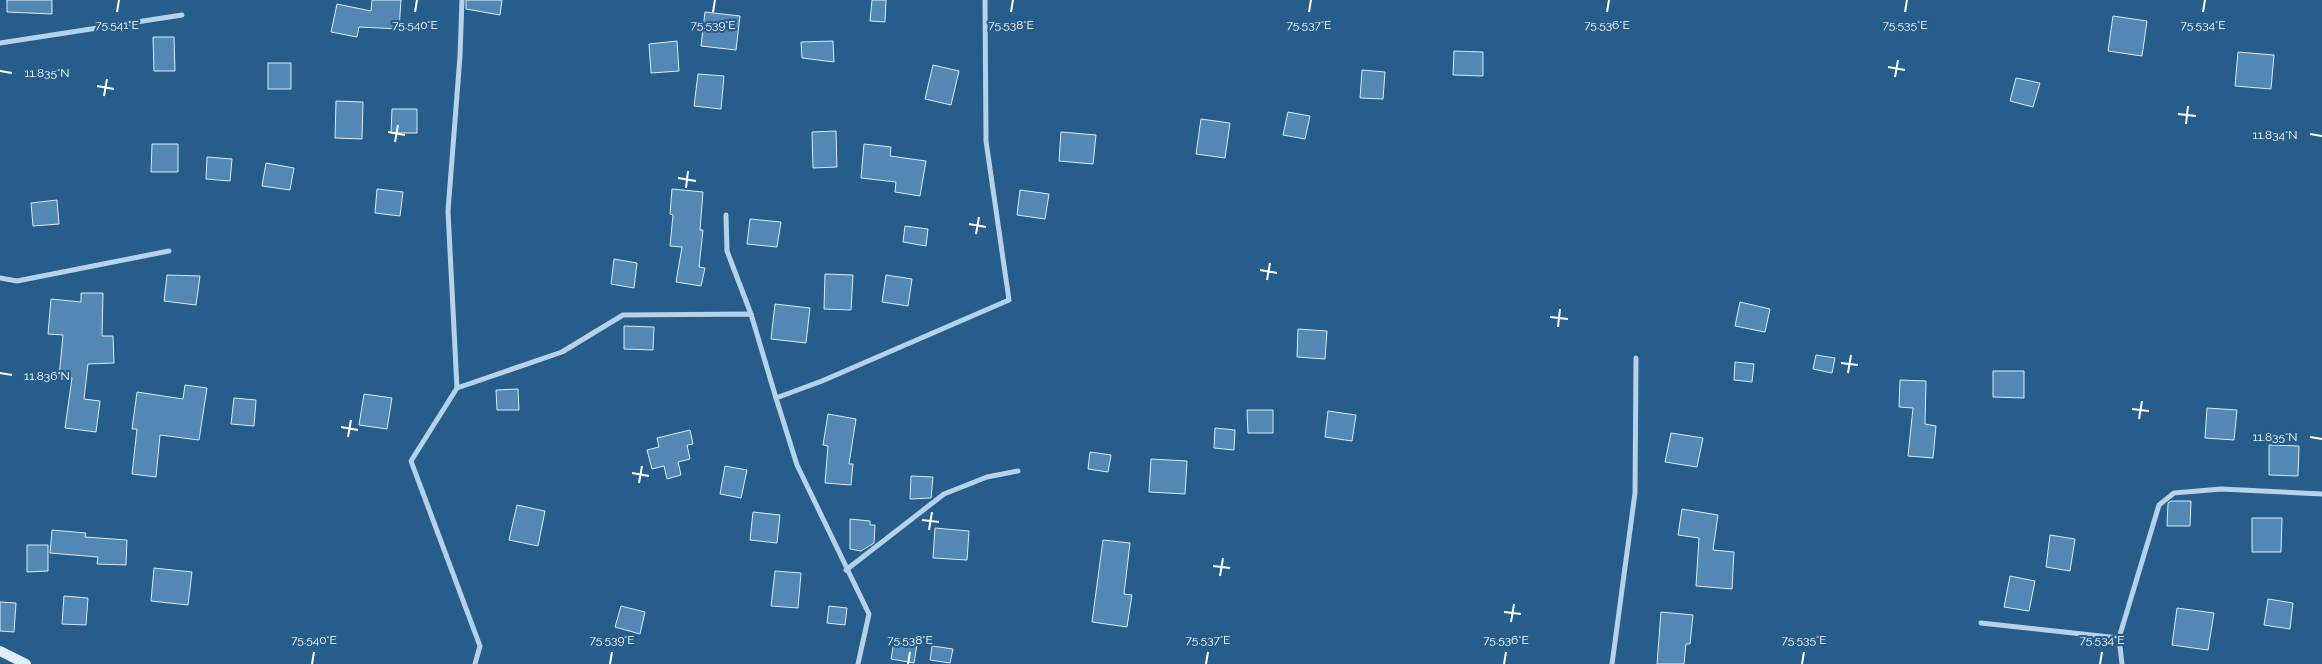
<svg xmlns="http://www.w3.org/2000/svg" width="2322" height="664" font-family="Raleway,sans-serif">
<rect width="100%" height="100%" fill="#265d8b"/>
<g fill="#5388b4" stroke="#d9eaf8">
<path d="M 7,0 L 52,0 L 52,14 L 7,12 Z"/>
<path d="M 372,0 L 401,0 L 399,29 L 359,27 L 357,37 L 331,32 L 337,4 L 371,11 Z"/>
<path d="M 466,0 L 502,0 L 500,15 L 466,9 Z"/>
<path d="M 872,0 L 886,0 L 885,22 L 870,21 Z"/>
<path d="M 705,12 L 740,16 L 736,50 L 701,46 Z"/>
<path d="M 2113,16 L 2147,21 L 2142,56 L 2108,51 Z"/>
<path d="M 153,37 L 174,37 L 175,71 L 154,71 Z"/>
<path d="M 677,41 L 679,71 L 651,73 L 649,44 Z"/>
<path d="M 833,41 L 834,62 L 802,58 L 801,42 Z"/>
<path d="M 1454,51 L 1483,52 L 1483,76 L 1453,75 Z"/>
<path d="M 2238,52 L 2274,55 L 2271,89 L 2235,86 Z"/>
<rect x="268" y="63" width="23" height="26"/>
<path d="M 933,65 L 959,71 L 951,105 L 925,99 Z"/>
<path d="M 1362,70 L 1385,72 L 1383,99 L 1360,98 Z"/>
<path d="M 698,74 L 724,76 L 721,109 L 694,106 Z"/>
<path d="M 2016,78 L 2040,83 L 2033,107 L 2010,101 Z"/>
<path d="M 336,101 L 363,102 L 362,139 L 335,138 Z"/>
<path d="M 392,109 L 417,109 L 417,133 L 391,133 Z"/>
<path d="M 1288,112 L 1310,116 L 1305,139 L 1283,135 Z"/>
<path d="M 1201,119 L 1230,123 L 1225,158 L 1196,154 Z"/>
<path d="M 836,131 L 837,167 L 813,168 L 812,132 Z"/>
<path d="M 1061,132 L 1096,135 L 1093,164 L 1059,161 Z"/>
<path d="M 152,144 L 178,144 L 178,172 L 151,172 Z"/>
<path d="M 864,144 L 891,147 L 890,156 L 926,161 L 920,196 L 895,192 L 896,182 L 861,178 Z"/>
<path d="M 207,157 L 232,159 L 230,181 L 206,179 Z"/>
<path d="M 266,163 L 294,168 L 290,190 L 262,186 Z"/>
<path d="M 377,189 L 403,192 L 400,216 L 375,213 Z"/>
<path d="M 672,189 L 703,192 L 700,230 L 703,230 L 699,267 L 705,268 L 701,286 L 676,282 L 682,247 L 670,246 L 673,215 L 670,214 Z"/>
<path d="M 1020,190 L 1049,194 L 1045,219 L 1017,215 Z"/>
<path d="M 57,200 L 59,224 L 33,226 L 31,203 Z"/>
<path d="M 750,219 L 781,222 L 777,247 L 747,244 Z"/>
<path d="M 905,226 L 928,229 L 926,246 L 903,242 Z"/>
<path d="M 614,259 L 637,263 L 634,288 L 611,284 Z"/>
<path d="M 825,274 L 853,275 L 851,310 L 824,309 Z"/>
<path d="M 167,275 L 200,276 L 196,305 L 164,301 Z"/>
<path d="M 886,275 L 912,279 L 908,306 L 882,302 Z"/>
<path d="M 81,293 L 103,293 L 102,336 L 113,336 L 114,363 L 88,364 L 84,399 L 100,401 L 96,432 L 65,428 L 72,378 L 59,377 L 63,335 L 48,334 L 51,299 L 81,302 Z"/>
<path d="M 1740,302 L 1770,309 L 1765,332 L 1735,326 Z"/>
<path d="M 775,304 L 810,308 L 806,343 L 771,339 Z"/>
<path d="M 624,326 L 654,327 L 653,350 L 624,349 Z"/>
<path d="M 1298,329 L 1327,331 L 1325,359 L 1297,357 Z"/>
<path d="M 1816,355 L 1835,358 L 1832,373 L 1813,369 Z"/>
<path d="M 1735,362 L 1754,364 L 1752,382 L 1734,380 Z"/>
<path d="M 1993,371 L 2024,371 L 2024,398 L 1993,397 Z"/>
<path d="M 1900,380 L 1926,381 L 1925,424 L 1936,426 L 1933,458 L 1908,456 L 1913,408 L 1899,407 Z"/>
<path d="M 185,385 L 207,388 L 199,440 L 160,435 L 156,477 L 132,474 L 137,429 L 132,429 L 137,392 L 183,399 Z"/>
<path d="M 518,389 L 519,410 L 497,410 L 496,390 Z"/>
<path d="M 364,394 L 392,398 L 387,429 L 359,425 Z"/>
<path d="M 234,398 L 256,400 L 254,426 L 231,424 Z"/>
<path d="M 2207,408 L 2237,410 L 2234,440 L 2205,438 Z"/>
<path d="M 1247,410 L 1273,410 L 1273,433 L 1248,433 Z"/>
<path d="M 1328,411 L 1356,415 L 1352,441 L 1325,437 Z"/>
<path d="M 828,414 L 856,419 L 849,464 L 853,464 L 851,485 L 825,483 L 828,446 L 823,445 Z"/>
<path d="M 1215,428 L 1235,430 L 1234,450 L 1214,448 Z"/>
<path d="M 690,430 L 693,444 L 687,445 L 690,459 L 678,462 L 681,475 L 667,479 L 664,466 L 652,469 L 647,450 L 659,447 L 657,438 Z"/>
<path d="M 1671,433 L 1703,438 L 1697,467 L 1665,462 Z"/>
<path d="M 2269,445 L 2299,446 L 2298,476 L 2269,475 Z"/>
<path d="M 1090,452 L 1111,455 L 1108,472 L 1088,469 Z"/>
<path d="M 1151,459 L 1187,461 L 1185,494 L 1149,492 Z"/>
<path d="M 725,466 L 747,470 L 741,498 L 720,494 Z"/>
<path d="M 911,476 L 933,477 L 931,498 L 910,499 Z"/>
<path d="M 2171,501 L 2191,501 L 2190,526 L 2167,526 L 2168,503 Z"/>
<path d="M 517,505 L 545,511 L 538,546 L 509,540 Z"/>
<path d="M 1682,509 L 1718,515 L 1713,550 L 1734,552 L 1732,589 L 1696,586 L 1699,538 L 1678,535 Z"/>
<path d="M 753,512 L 780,515 L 777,543 L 750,540 Z"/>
<path d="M 2252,518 L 2282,518 L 2281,552 L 2252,552 Z"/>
<path d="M 850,519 L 870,521 L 870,525 L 875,525 L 874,543 L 861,551 L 850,549 Z"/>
<path d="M 935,528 L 969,531 L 967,560 L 933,558 Z"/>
<path d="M 52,530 L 86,533 L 85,537 L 127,540 L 126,565 L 97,564 L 98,557 L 50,553 Z"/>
<path d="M 2050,535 L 2075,539 L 2070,571 L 2046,567 Z"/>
<path d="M 1103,540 L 1130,543 L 1124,594 L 1132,595 L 1127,627 L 1092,622 Z"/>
<path d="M 27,545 L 48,545 L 48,571 L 27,572 Z"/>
<path d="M 154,568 L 192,572 L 188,605 L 151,601 Z"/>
<path d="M 775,571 L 801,573 L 798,608 L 771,606 Z"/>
<path d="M 2010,576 L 2035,581 L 2029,611 L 2004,607 Z"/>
<path d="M 64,596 L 88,598 L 86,625 L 62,624 Z"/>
<path d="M 2268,599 L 2293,603 L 2290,629 L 2264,625 Z"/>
<path d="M 0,602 L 16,603 L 14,632 L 0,631 Z"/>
<path d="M 621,606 L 645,612 L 640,634 L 615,627 Z"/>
<path d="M 829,606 L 847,608 L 845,625 L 827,623 Z"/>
<path d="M 2177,608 L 2214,613 L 2208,650 L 2172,645 Z"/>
<path d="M 1661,612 L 1693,615 L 1690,644 L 1686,644 L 1684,664 L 1657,664 Z"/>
<path d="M 894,641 L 917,645 L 914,663 L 891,659 Z"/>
<path d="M 932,646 L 953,649 L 950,663 L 930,660 Z"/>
</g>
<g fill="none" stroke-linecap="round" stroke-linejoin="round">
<g stroke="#b5d2ea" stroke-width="5">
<path d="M 0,43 L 182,15"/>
<path d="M 726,215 L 727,251 L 751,314"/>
<path d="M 0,278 L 17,281 L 169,251"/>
<path d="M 457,388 L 448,211 L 460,56 L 462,0"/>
<path d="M 776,398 L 797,465 L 869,614 L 858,664"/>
<path d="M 846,570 L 944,494 L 987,477 L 1018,471"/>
<path d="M 1981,623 L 2119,638"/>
<path d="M 475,664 L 480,646 L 411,461 L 457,388 L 562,352 L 623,315 L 751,314 L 776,398 L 822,381 L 1009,300 L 986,141 L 985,0"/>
<path d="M 1612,664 L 1635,493 L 1636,358"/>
<path d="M 2122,664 L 2119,638 L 2159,505 L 2174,493 L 2221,489 L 2322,494"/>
</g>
<path stroke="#dfedf8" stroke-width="10" d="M 0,651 L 26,664"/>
</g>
<path fill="none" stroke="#fff" stroke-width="2" d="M 117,12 L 119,0M 415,12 L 417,0M 713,12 L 715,0M 1011,12 L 1013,0M 1309,12 L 1311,0M 1607,12 L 1609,0M 1905,12 L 1907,0M 2203,12 L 2205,0M 1888,67 L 1905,70M 0,71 L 12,73M 1895,77 L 1898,60M 97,86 L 114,89M 104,96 L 107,79M 2178,114 L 2196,116M 2186,124 L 2188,106M 388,132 L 405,135M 2310,134 L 2322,136M 395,142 L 398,125M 678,178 L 696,181M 686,188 L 688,171M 969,224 L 986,227M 976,234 L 979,217M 1260,270 L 1277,273M 1267,280 L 1270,263M 1550,317 L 1568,319M 1558,327 L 1560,309M 1841,363 L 1858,365M 0,373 L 12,375M 1848,373 L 1851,355M 2132,409 L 2149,411M 2139,419 L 2142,401M 341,427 L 358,430M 348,437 L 351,420M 2310,437 L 2322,439M 632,473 L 649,476M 639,483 L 642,466M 922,520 L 939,522M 929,530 L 932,512M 1213,566 L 1230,568M 1220,576 L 1223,558M 1504,612 L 1521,614M 1511,622 L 1514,604M 312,664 L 314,652M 610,664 L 612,652M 908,664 L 910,652M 1206,664 L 1208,652M 1504,664 L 1506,652M 1802,664 L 1804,652M 2100,664 L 2102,652"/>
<g font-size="12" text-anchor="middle" fill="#fff" stroke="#265d8b" stroke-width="4.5" stroke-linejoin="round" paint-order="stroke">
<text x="117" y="29">75.541°E</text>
<text x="415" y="29">75.540°E</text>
<text x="713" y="29">75.539°E</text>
<text x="1011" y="29">75.538°E</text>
<text x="1309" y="29">75.537°E</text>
<text x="1607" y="29">75.536°E</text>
<text x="1905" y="29">75.535°E</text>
<text x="2203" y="29">75.534°E</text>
<text x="47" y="77">11.835°N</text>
<text x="2275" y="139">11.834°N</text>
<text x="47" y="380">11.836°N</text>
<text x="2275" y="441">11.835°N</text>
<text x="314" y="644">75.540°E</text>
<text x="612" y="644">75.539°E</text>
<text x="910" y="644">75.538°E</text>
<text x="1208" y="644">75.537°E</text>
<text x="1506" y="644">75.536°E</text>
<text x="1804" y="644">75.535°E</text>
<text x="2102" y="644">75.534°E</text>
</g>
</svg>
